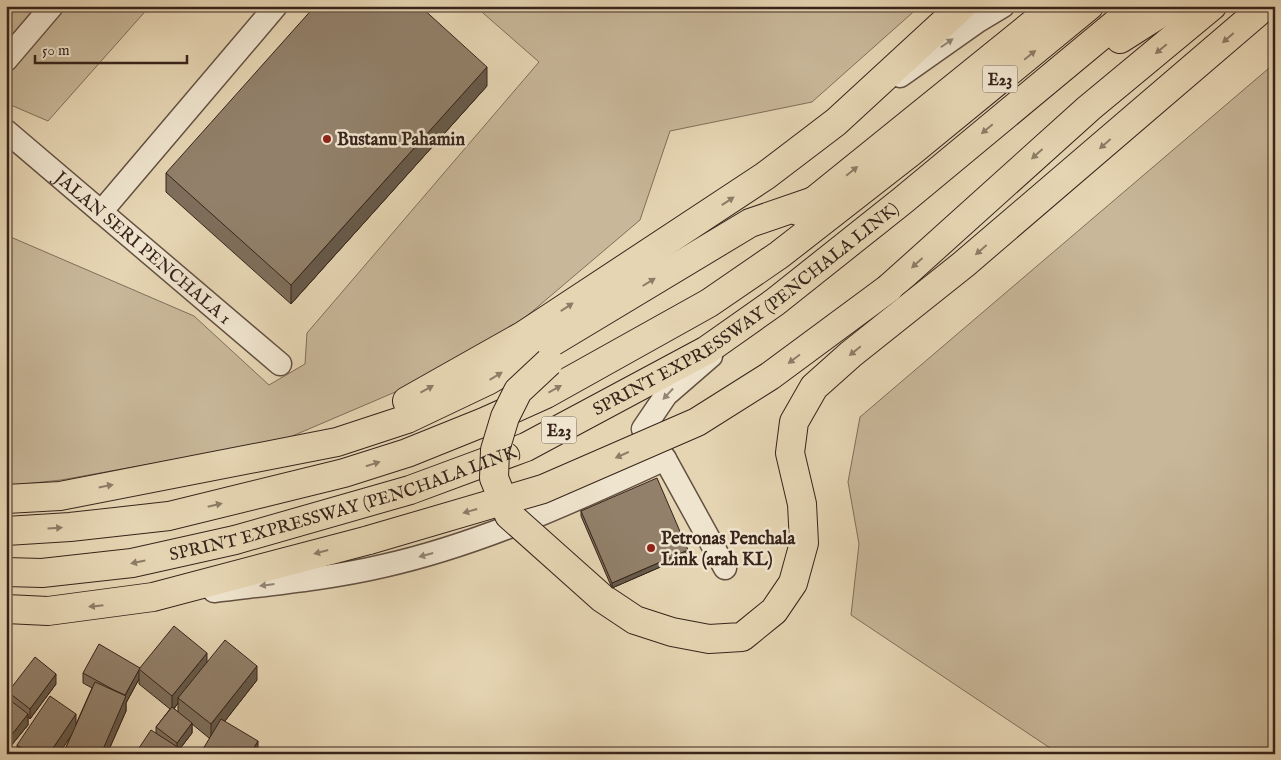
<svg xmlns="http://www.w3.org/2000/svg" width="1281" height="760" font-family="'IM FELL English',serif">
<rect width="100%" height="100%" fill="#e6d5b3"/>
<filter id="stains"><feTurbulence type="fractalNoise" baseFrequency=".004" numOctaves="4"/><feColorMatrix values="0 0 0 0 .2 0 0 0 0 .09 0 0 0 0 .02 0 0 0 .5 -.17"/></filter>
<radialGradient id="worn" r=".72"><stop offset=".6" stop-color="#630" stop-opacity="0"/><stop offset="1" stop-color="#630" stop-opacity=".3"/></radialGradient>
<g fill="#c8b799" stroke="#806e5a">
<path d="M 6,6 L 150,6 L 48,121 L 6,103 Z"/>
<path d="M 475,6 L 920,6 L 812,102 L 670,131 L 640,220 L 508,332 L 400,390 L 283,440 L 61,480 L 6,486 L 6,235 L 194,316 L 269,385 L 305,364 L 307,333 L 539,62 Z"/>
<path d="M 1275,63 L 1275,754 L 1059,754 L 851,615 L 859,544 L 848,482 L 860,417 Z"/>
</g>
<g fill="none" stroke-linecap="round" stroke-linejoin="round">
<defs>
<g id="minor">
<path d="M 6,60 L 52,6"/>
<path d="M 900,76 L 978,21 L 1003,6"/>
<path id="s1" d="M 6,131 L 280,364"/>
<path d="M 101,212 L 276,6"/>
<path d="M 711,356 L 666,395 L 643,429 L 665,459 L 725,568"/>
<path d="M 214,591 C 270,584 327,579 383,566 C 481,544 574,501 665,459"/>
</g>
<g id="highway">
<path d="M 1120,39 L 1172,6"/>
<path d="M 798,211 L 814,201 L 1055,6"/>
<path d="M 889,288 L 1089,108 L 1212,6"/>
<path d="M 407,401 L 524,335 L 765,176 L 836,122 L 962,6"/>
<path d="M 6,499 L 60,496 L 337,442 L 407,419 L 489,380 L 750,223 L 814,201"/>
<path d="M 6,531 L 70,527 L 169,516 L 344,473 L 407,453 L 484,422 L 546,394 L 709,303 L 779,255 L 911,152 L 1089,6"/>
<path id="s2" d="M 6,572 L 42,573 L 132,563 L 235,540 L 410,490 L 526,447 L 707,350 L 775,302 L 902,201 L 1137,6"/>
<path d="M 6,609 L 48,611 L 153,597 L 369,540"/>
</g>
</defs>
<use href="#minor" stroke="#635041" stroke-width="25"/>
<use href="#highway" stroke="#37241b" stroke-width="30"/>
<use href="#minor" stroke="#efe4ce" stroke-width="22"/>
<use href="#highway" stroke="#e6d5b3" stroke-width="28"/>
<defs>
<g id="highway-bridge">
<path d="M 549,362 L 518,391 L 505,417 L 495,450 L 494,478 L 509,515 L 602,598 L 635,620 L 672,632 L 709,639 L 742,637 L 774,611 L 793,583 L 804,543 L 802,504 L 790,453 L 794,422 L 814,387 L 851,354 L 964,264 L 1265,6"/>
<path d="M 369,540 L 543,489 L 697,422 L 770,376 L 889,288"/>
</g>
</defs>
<use href="#highway-bridge" stroke="#37241b" stroke-width="30" stroke-linecap="butt"/>
<use href="#highway-bridge" stroke="#e6d5b3" stroke-width="28"/>
</g>
<g fill="#7e6e5b" stroke="#37241b" fill-rule="evenodd">
<path d="M 487,86 L 291,304 L 166,192 L 166,173 Z"/>
<path d="M 581,511 L 688,555 L 612,588 L 581,516 Z"/>
<path d="M 207,662 L 257,680 L 224,722 L 258,754 L 209,738 L 192,724 L 192,733 L 179,750 L 179,754 L 156,733 L 156,727 L 170,709 L 139,684 L 139,679 L 126,703 L 126,711 L 107,754 L 64,754 L 64,752 L 71,735 L 59,754 L 17,754 L 17,745 L 76,724 L 92,688 L 83,683 L 83,673 ZM 178,703 L 178,712 L 174,709 Z"/>
<path d="M 56,684 L 30,719 L 28,717 L 28,725 L 6,752 L 6,697 L 8,699 L 8,692 Z"/>
</g>
<g fill="#665a4a" stroke="#37241b">
<path d="M 487,67 L 487,86 L 291,304 L 291,285 Z"/>
<path d="M 688,550 L 688,555 L 612,588 L 612,583 Z"/>
<path d="M 207,653 L 207,668 L 178,698 L 178,703 L 172,711 L 172,696 Z"/>
<path d="M 257,666 L 257,680 L 211,739 L 211,724 Z"/>
<path d="M 139,669 L 139,679 L 126,703 L 126,711 L 107,754 L 101,754 L 125,696 Z"/>
<path d="M 56,674 L 56,684 L 30,719 L 30,709 Z"/>
<path d="M 28,714 L 28,725 L 6,752 L 6,742 Z"/>
<path d="M 76,714 L 76,728 L 59,754 L 49,754 Z"/>
<path d="M 192,723 L 192,733 L 179,750 L 179,754 L 176,754 L 177,753 L 177,743 Z"/>
<path d="M 258,741 L 258,754 L 250,754 Z"/>
</g>
<g fill="#92806a" stroke="#37241b">
<path d="M 315,6 L 420,6 L 487,67 L 291,285 L 166,173 Z"/>
<path d="M 657,478 L 688,550 L 612,583 L 581,511 Z"/>
<path d="M 174,626 L 207,653 L 172,696 L 139,669 Z"/>
<path d="M 225,640 L 257,666 L 211,724 L 178,698 Z"/>
<path d="M 99,644 L 140,668 L 125,695 L 114,690 L 83,673 Z"/>
<path d="M 35,657 L 56,674 L 30,709 L 8,692 Z"/>
<path d="M 95,682 L 126,696 L 101,754 L 69,754 L 64,752 Z"/>
<path d="M 50,696 L 76,714 L 49,754 L 30,754 L 17,745 Z"/>
<path d="M 6,697 L 28,714 L 6,742 Z"/>
<path d="M 172,707 L 192,723 L 177,743 L 156,727 Z"/>
<path d="M 221,719 L 258,741 L 250,754 L 200,754 Z"/>
<path d="M 151,730 L 179,748 L 176,754 L 135,754 Z"/>
</g>
<defs><path id="oneway-solid" d="M-6-.8H1V-3.2L6.5 0L1 3.2V.8H-6Z" transform="scale(1.25)"/></defs>
<g fill="#8e7c67">
<use href="#oneway-solid" transform="translate(1228 38) rotate(139)"/>
<use href="#oneway-solid" transform="translate(1161 49) rotate(140)"/>
<use href="#oneway-solid" transform="translate(1030 55) rotate(-39)"/>
<use href="#oneway-solid" transform="translate(987 129) rotate(140)"/>
<use href="#oneway-solid" transform="translate(1105 144) rotate(139)"/>
<use href="#oneway-solid" transform="translate(1037 154) rotate(138)"/>
<use href="#oneway-solid" transform="translate(852 171) rotate(-39)"/>
<use href="#oneway-solid" transform="translate(728 201) rotate(-34)"/>
<use href="#oneway-solid" transform="translate(981 250) rotate(139)"/>
<use href="#oneway-solid" transform="translate(917 263) rotate(138)"/>
<use href="#oneway-solid" transform="translate(649 282) rotate(-32)"/>
<use href="#oneway-solid" transform="translate(567 307) rotate(-33)"/>
<use href="#oneway-solid" transform="translate(855 351) rotate(141)"/>
<use href="#oneway-solid" transform="translate(794 359) rotate(143)"/>
<use href="#oneway-solid" transform="translate(496 376) rotate(-31)"/>
<use href="#oneway-solid" transform="translate(427 389) rotate(-29)"/>
<use href="#oneway-solid" transform="translate(555 389) rotate(-29)"/>
<use href="#oneway-solid" transform="translate(622 455) rotate(156)"/>
<use href="#oneway-solid" transform="translate(373 464) rotate(-18)"/>
<use href="#oneway-solid" transform="translate(106 486) rotate(-11)"/>
<use href="#oneway-solid" transform="translate(215 505) rotate(-13)"/>
<use href="#oneway-solid" transform="translate(470 511) rotate(164)"/>
<use href="#oneway-solid" transform="translate(55 528) rotate(-4)"/>
<use href="#oneway-solid" transform="translate(321 552) rotate(165)"/>
<use href="#oneway-solid" transform="translate(138 562) rotate(168)"/>
<use href="#oneway-solid" transform="translate(96 606) rotate(174)"/>
</g>
<g fill="#938474">
<use href="#oneway-solid" transform="translate(947 43) rotate(-35)"/>
<use href="#oneway-solid" transform="translate(668 394) rotate(133)"/>
<use href="#oneway-solid" transform="translate(426 555) rotate(165)"/>
<use href="#oneway-solid" transform="translate(267 585) rotate(173)"/>
</g>
<g fill="#8f2418" stroke="#efe4ce" stroke-width="2">
<circle cx="327" cy="139" r="5"/>
<circle cx="651" cy="548" r="5"/>
</g>
<g text-anchor="middle" stroke-width="5" stroke-linejoin="round" paint-order="stroke">
<g fill="#efe4ce" stroke="#6e5e51" stroke-width="1">
<rect x="982.5" y="65.5" width="35" height="27" rx="4"/>
<rect x="541.5" y="416.5" width="35" height="27" rx="4"/>
</g>
<g font-size="16" font-weight="bold" fill="#37241b">
<text x="1000" y="85">E23</text>
<text x="559" y="436">E23</text>
</g>
<g font-size="18" font-weight="bold" fill="#37241b" stroke="#efe4ce" text-anchor="start">
<text x="337" y="145">Bustanu Pahamin</text>
<text x="661" y="544">Petronas Penchala<tspan x="661" dy="21">Link (arah KL)</tspan></text>
</g>
<g font-size="18" fill="#37241b" stroke="#efe4ce">
<text dy="6" stroke="none"><textPath href="#s1" startOffset="180">JALAN SERI PENCHALA 1</textPath></text>
<text dy="6" stroke="none"><textPath href="#s2" startOffset="798">SPRINT EXPRESSWAY (PENCHALA LINK)</textPath></text>
<text dy="6" stroke="none"><textPath href="#s2" startOffset="348">SPRINT EXPRESSWAY (PENCHALA LINK)</textPath></text>
</g>
</g>
<rect width="1281" height="760" fill="none" stroke="#e6d5b3" stroke-width="25"/>
<rect x="8" y="8" width="1266" height="745" fill="none" stroke="#37241b" stroke-width="2.5"/>
<rect x="12" y="12" width="1256" height="735" fill="none" stroke="#37241b"/>
<path d="M35 55v8h152v-8" fill="none" stroke="#37241b" stroke-width="2.5"/>
<text x="42" y="55" font-size="15" fill="#37241b" stroke="#efe4ce" stroke-width="4" paint-order="stroke">50 m</text>
<rect width="100%" height="100%" filter="url(#stains)"/>
<rect width="100%" height="100%" fill="url(#worn)"/>
</svg>
